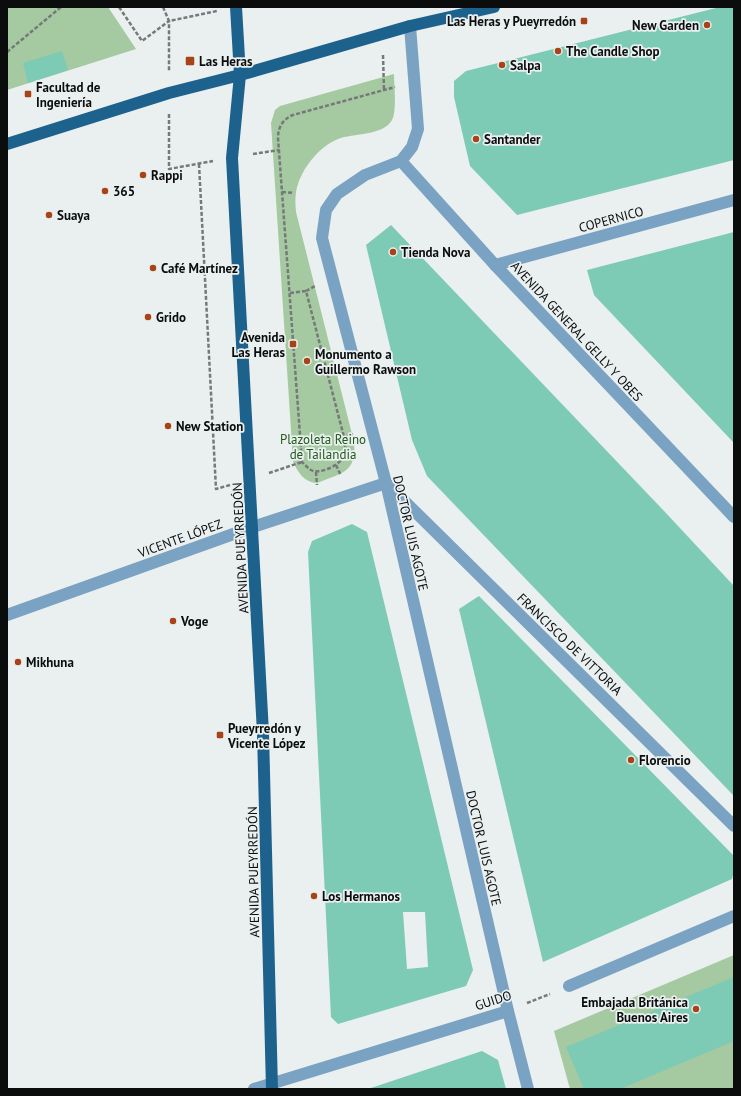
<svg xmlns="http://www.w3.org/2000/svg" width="741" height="1096" font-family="'PT Sans',sans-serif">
<rect width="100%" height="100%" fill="#eaefef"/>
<g fill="#a5c9a0">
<path d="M 7,7 L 108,7 L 136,49 L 7,90 Z"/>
<path d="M 394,74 C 394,86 397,110 392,120 C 383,136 353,133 338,139 C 320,146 304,166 298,184 C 295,192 295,203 296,212 L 354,442 C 357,473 341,473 317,483 C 305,483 297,472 293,461 L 271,123 L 275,110 L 280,106 Z"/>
<path d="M 734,955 L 734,1089 L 570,1089 L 554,1031 Z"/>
</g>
<g fill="#7dcab5" fill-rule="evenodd">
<path d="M 720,7 L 734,7 L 734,160 L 517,215 L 470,166 L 454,97 L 454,81 L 466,71 Z"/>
<path d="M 62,51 L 68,70 L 28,83 L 23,63 Z"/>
<path d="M 391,225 L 665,512 L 734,586 L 734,796 L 427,476 L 412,440 L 366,245 Z"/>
<path d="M 734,232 L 734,443 L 594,295 L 587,270 Z"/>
<path d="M 352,524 L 367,532 L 473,970 L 466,986 L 338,1024 L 331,1017 L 308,552 L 312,541 ZM 403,912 L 425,912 L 428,967 L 407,969 Z"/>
<path d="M 479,596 L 734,856 L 734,871 L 732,879 L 543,962 L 459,609 Z"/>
<path d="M 734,977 L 734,1041 L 620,1089 L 584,1089 L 566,1047 Z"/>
<path d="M 482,1051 L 498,1060 L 506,1089 L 368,1089 Z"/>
</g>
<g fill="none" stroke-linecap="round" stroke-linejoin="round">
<g stroke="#767979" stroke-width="2.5" stroke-dasharray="4 2" stroke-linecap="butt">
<path d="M 119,7 L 142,41 L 169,21 L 169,71"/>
<path d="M 163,7 L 169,21 L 217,11"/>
<path d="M 7,52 L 61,7"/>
<path d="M 383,55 L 384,90"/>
<path d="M 169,114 L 169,169 L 213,161"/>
<path d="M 253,154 L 279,150"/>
<path d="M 199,164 L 216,489 L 230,485"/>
<path d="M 282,192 L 294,193"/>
<path d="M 306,291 L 315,286"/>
<path d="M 290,293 L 306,291 L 344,437 C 345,444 346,450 344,456 C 340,465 320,475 311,470 C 308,468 305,465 302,462 L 278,138 C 278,127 283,119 293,115 L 395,87"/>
<path d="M 344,437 L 353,434"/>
<path d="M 336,465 L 341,476"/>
<path d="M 316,472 L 317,485"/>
<path d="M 269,473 L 302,462"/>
<path d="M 527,1003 L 550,994"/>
</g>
<g stroke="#7aa2c2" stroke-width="12">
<path d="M 410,26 L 418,129 L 412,147 L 401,161 L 365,175 L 337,194 L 326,210 L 322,238 L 386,483 L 508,1011 L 528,1089"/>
<path d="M 401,161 L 495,265 L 734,517"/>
<path d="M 495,265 L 734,200"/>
<path d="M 386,483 L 734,826"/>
<path d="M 7,615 L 253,527 L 386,483"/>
<path d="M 569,986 L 734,916"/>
<path d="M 254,1089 L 508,1011"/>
</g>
<g stroke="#1d618d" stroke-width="12">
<path d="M 236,7 L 240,75 L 232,158 L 263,733 L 272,1089"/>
<path d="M 7,144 L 169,93 L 240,75 L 410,26 L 494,7"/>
</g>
</g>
<g fill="#a84317" stroke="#eaefef" stroke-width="1.5">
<rect x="580" y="17" width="8" height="8" rx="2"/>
<circle cx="707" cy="25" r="4"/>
<circle cx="558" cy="51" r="4"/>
<rect x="185" y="56" width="10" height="10" rx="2"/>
<circle cx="502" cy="65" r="4"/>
<rect x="24" y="90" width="8" height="8" rx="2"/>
<circle cx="476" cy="139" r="4"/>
<circle cx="143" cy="175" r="4"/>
<circle cx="105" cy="191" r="4"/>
<circle cx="49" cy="215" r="4"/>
<circle cx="393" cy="252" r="4"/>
<circle cx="153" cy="268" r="4"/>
<circle cx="148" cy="317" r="4"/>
<rect x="289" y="340" width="8" height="8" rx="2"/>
<circle cx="307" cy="361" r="4"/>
<circle cx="168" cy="426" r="4"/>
<circle cx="173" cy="621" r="4"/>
<circle cx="18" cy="662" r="4"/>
<rect x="216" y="731" width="8" height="8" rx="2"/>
<circle cx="631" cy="760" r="4"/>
<circle cx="314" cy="896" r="4"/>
<circle cx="696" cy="1009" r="4"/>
</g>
<g text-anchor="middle" stroke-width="3.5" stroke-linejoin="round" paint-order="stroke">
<g font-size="13" font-weight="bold" fill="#0b0d0d" stroke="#eaefef" text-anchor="start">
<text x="576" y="26" text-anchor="end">Las Heras y Pueyrredón</text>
<text x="699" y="30" text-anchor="end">New Garden</text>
<text x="566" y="56">The Candle Shop</text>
<text x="199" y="66">Las Heras</text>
<text x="510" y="70">Salpa</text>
<text x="36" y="92">Facultad de<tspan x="36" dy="15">Ingeniería</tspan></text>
<text x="484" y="144">Santander</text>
<text x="151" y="180">Rappi</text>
<text x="113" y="196">365</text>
<text x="57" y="220">Suaya</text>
<text x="401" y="257">Tienda Nova</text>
<text x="161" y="273">Café Martínez</text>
<text x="156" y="322">Grido</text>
<text x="285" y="342" text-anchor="end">Avenida<tspan x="285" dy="15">Las Heras</tspan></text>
<text x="315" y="359">Monumento a<tspan x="315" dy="15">Guillermo Rawson</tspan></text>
<text x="176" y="431">New Station</text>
<text x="181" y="626">Voge</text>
<text x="26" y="667">Mikhuna</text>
<text x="228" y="733">Pueyrredón y<tspan x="228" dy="15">Vicente López</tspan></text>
<text x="639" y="765">Florencio</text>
<text x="322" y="901">Los Hermanos</text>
<text x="688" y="1007" text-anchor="end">Embajada Británica<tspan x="688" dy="15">Buenos Aires</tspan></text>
</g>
<g font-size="13" fill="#0b0d0d" stroke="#eaefef">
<text transform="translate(611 219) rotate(-15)" y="5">COPERNICO</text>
<text transform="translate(577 331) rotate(47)" y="5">AVENIDA GENERAL GELLY Y OBES</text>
<text transform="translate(411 533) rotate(77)" y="5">DOCTOR LUIS AGOTE</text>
<text transform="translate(180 538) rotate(-20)" y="5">VICENTE LÓPEZ</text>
<text transform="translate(240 548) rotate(-93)" y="5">AVENIDA PUEYRREDÓN</text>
<text transform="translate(570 644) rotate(44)" y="5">FRANCISCO DE VITTORIA</text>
<text transform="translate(484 848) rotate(77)" y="5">DOCTOR LUIS AGOTE</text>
<text transform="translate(253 872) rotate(-91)" y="5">AVENIDA PUEYRREDÓN</text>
<text transform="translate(493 1000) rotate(-18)" y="5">GUIDO</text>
</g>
<g font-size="13" fill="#205919" stroke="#eaefef">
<text x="323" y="444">Plazoleta Reino<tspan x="323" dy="15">de Tailandia</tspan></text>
</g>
</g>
<rect width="741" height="1096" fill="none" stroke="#0b0d0d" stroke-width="16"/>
</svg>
